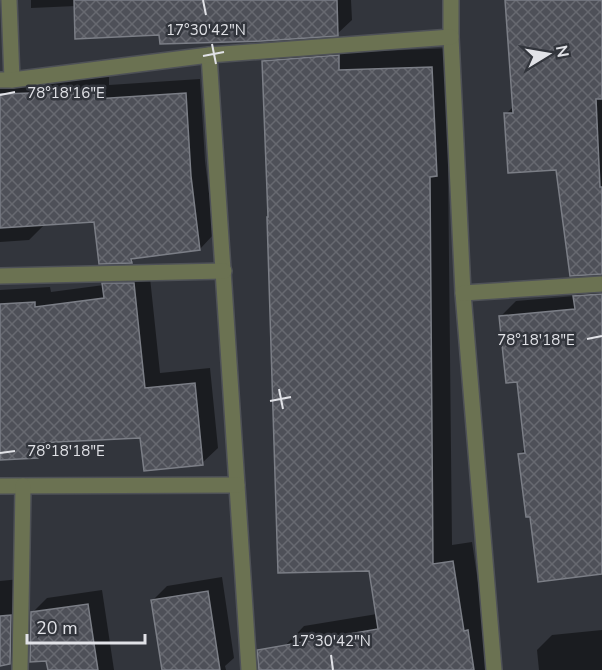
<svg xmlns="http://www.w3.org/2000/svg" width="602" height="670" font-family="'Nunito Sans',sans-serif">
<defs>
<pattern id="building-cross-hatch" width="8" height="8" patternUnits="userSpaceOnUse" patternTransform="scale(1.5)"><rect width="8" height="8" fill="#4e5058"/><path d="M0 0l8 8M0 8l8-8" fill="none" stroke="#676970"/></pattern>
</defs>
<rect width="100%" height="100%" fill="#32353c"/>
<g fill="#0007">
<path d="M 31,0 L 351,0 L 352,20 L 337,34 L 161,34 L 76,6 L 31,8 Z"/>
<path d="M 506,0 L 602,0 L 602,273 L 557,169 L 506,114 L 514,106 Z"/>
<path d="M 358,36 L 358,52 L 451,48 L 455,156 L 448,163 L 452,545 L 472,542 L 491,670 L 289,670 L 285,646 L 304,626 L 377,614 L 370,569 L 263,61 L 283,42 Z"/>
<path d="M 109,77 L 109,85 L 200,79 L 205,161 L 214,234 L 200,249 L 136,257 L 131,262 L 95,220 L 44,224 L 44,225 L 29,240 L 0,242 L 0,81 Z"/>
<path d="M 119,268 L 149,268 L 160,373 L 210,368 L 218,448 L 202,463 L 142,437 L 52,441 L 37,456 L 0,459 L 0,290 L 50,287 L 51,292 L 104,285 Z"/>
<path d="M 602,280 L 602,572 L 531,515 L 520,454 L 526,448 L 518,381 L 501,316 L 516,301 L 575,296 L 590,281 Z"/>
<path d="M 222,577 L 234,658 L 225,666 L 226,670 L 163,670 L 152,601 L 167,586 Z"/>
<path d="M 20,579 L 24,648 L 10,663 L 0,664 L 0,581 Z"/>
<path d="M 102,590 L 114,670 L 49,670 L 32,613 L 47,598 Z"/>
<path d="M 602,630 L 602,670 L 539,670 L 537,650 L 552,635 Z"/>
</g>
<g fill="url(#building-cross-hatch)" stroke="#7b7e86" stroke-width="1.5">
<path d="M 74,0 L 337,0 L 338,36 L 261,41 L 160,44 L 159,35 L 75,39 Z"/>
<path d="M 505,0 L 602,0 L 602,99 L 596,99 L 600,187 L 602,187 L 602,274 L 570,276 L 556,170 L 508,173 L 504,113 L 513,113 Z"/>
<path d="M 339,55 L 339,70 L 432,67 L 437,176 L 430,177 L 433,564 L 453,561 L 464,631 L 468,630 L 474,670 L 259,670 L 257,650 L 378,629 L 369,571 L 278,573 L 267,217 L 268,217 L 262,61 Z"/>
<path d="M 95,91 L 95,99 L 186,93 L 191,176 L 200,250 L 131,259 L 132,263 L 99,264 L 94,222 L 0,228 L 0,94 Z"/>
<path d="M 102,283 L 134,283 L 145,388 L 195,383 L 203,465 L 144,471 L 140,438 L 37,443 L 38,458 L 0,460 L 0,304 L 35,302 L 35,307 L 104,298 Z"/>
<path d="M 602,294 L 602,574 L 538,582 L 530,517 L 526,517 L 518,454 L 525,453 L 517,382 L 506,383 L 499,316 L 575,309 L 573,296 Z"/>
<path d="M 208,591 L 220,670 L 162,670 L 151,600 Z"/>
<path d="M 88,604 L 98,670 L 48,670 L 46,661 L 30,662 L 31,612 Z"/>
<path d="M 11,615 L 10,664 L 0,666 L 0,616 Z"/>
</g>
<g fill="none" stroke-linecap="round" stroke-linejoin="round">
<defs>
<g id="street">
<path d="M 9,0 L 12,80"/>
<path d="M 451,0 L 451,37 L 463,293 L 494,670"/>
<path d="M 209,55 L 249,670"/>
<path d="M 0,80 L 12,80 L 209,55 L 451,37"/>
<path d="M 0,276 L 224,271"/>
<path d="M 463,293 L 602,284"/>
<path d="M 0,486 L 237,485"/>
<path d="M 20,670 L 23,486"/>
</g>
</defs>
<use href="#street" stroke="#4e5157" stroke-width="18"/>
<use href="#street" stroke="#6b7252" stroke-width="15"/>
</g>
<path fill="none" stroke="#e1e2e7" stroke-width="2" d="M 203,0 L 206,15M 212,44 L 216,64M 203,56 L 224,52M 0,95 L 15,92M 587,339 L 602,336M 279,389 L 283,409M 270,401 L 291,397M 0,453 L 15,451M 331,655 L 333,670"/>
<g font-size="15" text-anchor="middle" fill="#e1e2e7" stroke="#32353c" stroke-width="5" stroke-linejoin="round" paint-order="stroke">
<text x="206" y="35">17°30'42"N</text>
<text x="66" y="98">78°18'16"E</text>
<text x="536" y="345">78°18'18"E</text>
<text x="66" y="456">78°18'18"E</text>
<text x="331" y="646">17°30'42"N</text>
</g>
<g transform="translate(548 54) rotate(79)" stroke="#32353c" stroke-width="4.5" paint-order="stroke">
<path d="M0-4.5L10 22L0 15L-10 22Z" fill="#e1e2e7"/>
<text y="-9" font-size="16" font-weight="bold" text-anchor="middle" fill="#e1e2e7">N</text>
</g>
<path d="M27 634v9h118v-9" fill="none" stroke="#e1e2e7" stroke-width="3"/>
<text x="36" y="634" font-size="18" fill="#e1e2e7" stroke="#32353c" stroke-width="4.5" paint-order="stroke">20 m</text>
</svg>
